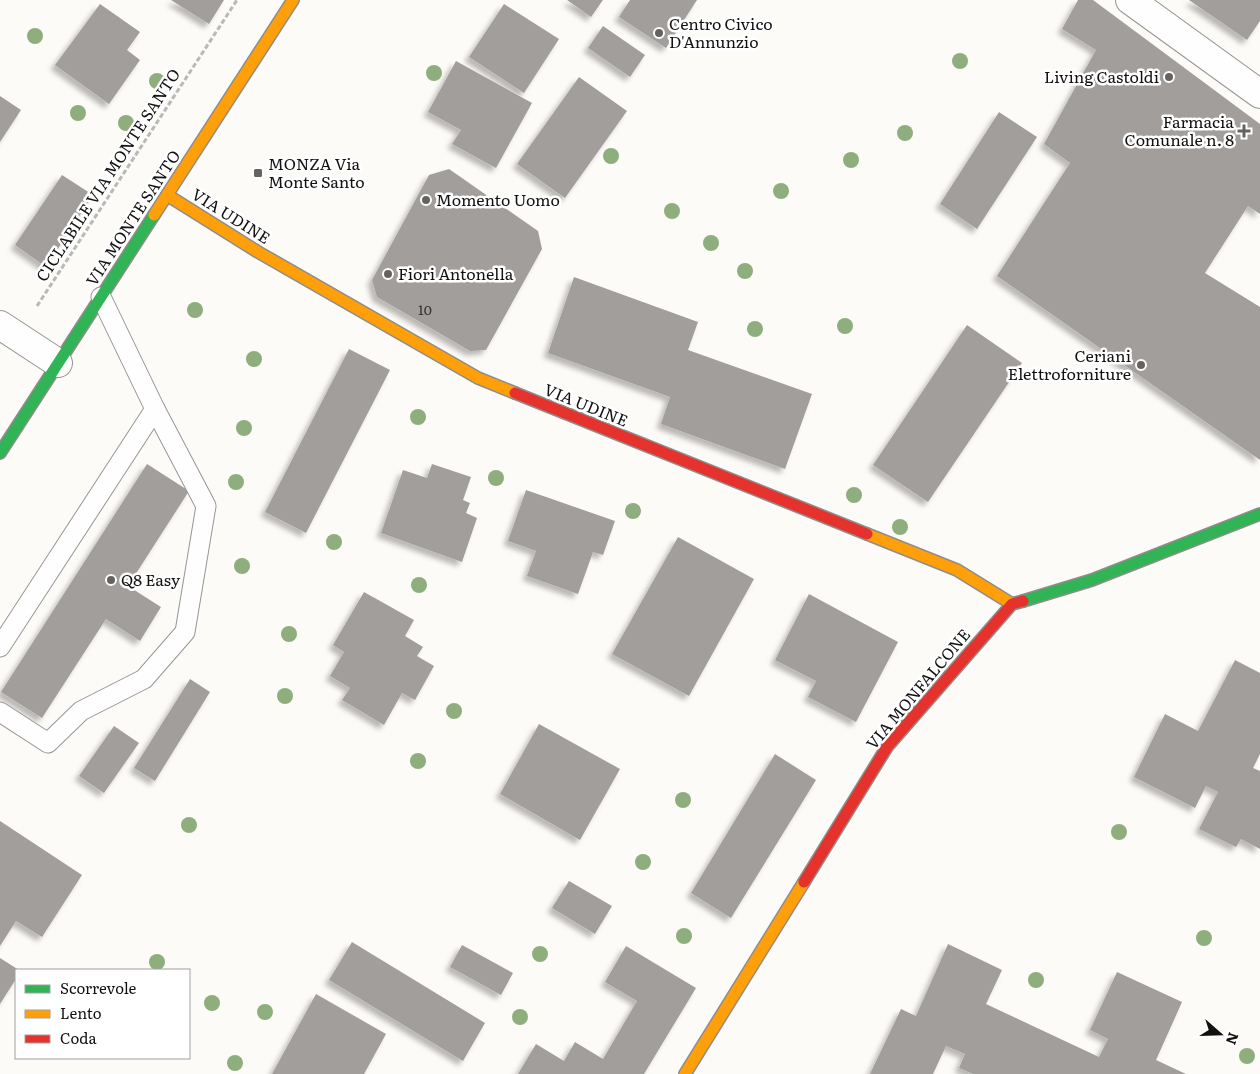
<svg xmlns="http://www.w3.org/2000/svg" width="1260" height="1074" font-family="Literata,serif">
<defs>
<filter id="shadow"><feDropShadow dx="-4.5" dy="4.5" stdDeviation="2.5" flood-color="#0004"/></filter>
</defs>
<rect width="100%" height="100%" fill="#fdfbf7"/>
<g fill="#a19e9c" filter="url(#shadow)">
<path d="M 171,0 L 224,0 L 209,24 Z"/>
<path d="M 567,0 L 603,0 L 591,17 Z"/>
<path d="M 630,0 L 697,0 L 666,48 L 619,17 Z"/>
<path d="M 1078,0 L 1093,0 L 1260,124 L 1260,214 L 1248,206 L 1205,273 L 1260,307 L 1260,460 L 997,276 L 1070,163 L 1044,144 L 1096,50 L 1062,29 Z"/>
<path d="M 1189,0 L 1260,0 L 1260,21 L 1247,40 Z"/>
<path d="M 100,4 L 140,32 L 127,50 L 140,60 L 109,104 L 55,65 Z"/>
<path d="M 504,4 L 559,39 L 524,93 L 469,57 Z"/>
<path d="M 603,26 L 645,55 L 630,77 L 588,48 Z"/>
<path d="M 456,61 L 532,103 L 496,168 L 452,144 L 461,130 L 428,112 Z"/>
<path d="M 579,77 L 627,111 L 565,198 L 517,164 Z"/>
<path d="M 0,96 L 21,110 L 0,142 Z"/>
<path d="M 999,112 L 1037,137 L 977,229 L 940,204 Z"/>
<path d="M 449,169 L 538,231 L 542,249 L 486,350 L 470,351 L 377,297 L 372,280 L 429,175 Z"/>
<path d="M 62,175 L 93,195 L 46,267 L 15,245 Z"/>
<path d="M 574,277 L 698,322 L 688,350 L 812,394 L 785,469 L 661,424 L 670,397 L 548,353 Z"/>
<path d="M 967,325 L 1022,363 L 928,502 L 873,465 Z"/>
<path d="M 349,349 L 390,370 L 306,533 L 265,512 Z"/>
<path d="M 147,464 L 189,491 L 128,586 L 161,607 L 140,641 L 106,619 L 42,718 L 1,692 Z"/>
<path d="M 432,464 L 471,477 L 463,500 L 470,503 L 466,513 L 477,518 L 462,562 L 381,533 L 403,470 L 427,478 Z"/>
<path d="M 526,490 L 615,521 L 603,555 L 593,552 L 578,594 L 527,576 L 536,551 L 508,541 Z"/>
<path d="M 678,537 L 754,579 L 689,696 L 612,654 Z"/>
<path d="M 364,592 L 414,620 L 405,636 L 423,647 L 417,656 L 434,666 L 415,700 L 402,693 L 384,725 L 342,700 L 350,688 L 330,676 L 344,652 L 333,645 Z"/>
<path d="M 809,594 L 898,642 L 856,722 L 808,697 L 816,681 L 775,660 Z"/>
<path d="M 1235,660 L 1260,673 L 1260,754 L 1253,768 L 1260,771 L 1260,849 L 1241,839 L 1236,847 L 1199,829 L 1218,792 L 1206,786 L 1195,808 L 1134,777 L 1165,714 L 1198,731 Z"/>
<path d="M 190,679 L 210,692 L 155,781 L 134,768 Z"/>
<path d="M 539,724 L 620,769 L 580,840 L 500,794 Z"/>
<path d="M 114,726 L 139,743 L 104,793 L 79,776 Z"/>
<path d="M 775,754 L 816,780 L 731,918 L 691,893 Z"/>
<path d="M 0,821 L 82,875 L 42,937 L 16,921 L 0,946 Z"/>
<path d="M 569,881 L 612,906 L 595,934 L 552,908 Z"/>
<path d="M 352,942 L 485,1023 L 463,1061 L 329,980 Z"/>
<path d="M 948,944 L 1002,970 L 986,1004 L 1099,1057 L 1108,1039 L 1090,1030 L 1117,972 L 1182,1002 L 1156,1060 L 1186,1074 L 973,1074 L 959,1068 L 965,1054 L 946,1046 L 933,1074 L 870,1074 L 901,1009 L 916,1016 Z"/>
<path d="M 462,945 L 513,973 L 501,995 L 450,967 Z"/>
<path d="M 626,946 L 696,988 L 644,1074 L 518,1074 L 536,1044 L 564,1061 L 575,1042 L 603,1059 L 637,1001 L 605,982 Z"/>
<path d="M 0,958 L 19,970 L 16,970 L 16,979 L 0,1004 Z"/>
<path d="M 316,994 L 386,1034 L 364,1074 L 272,1074 Z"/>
</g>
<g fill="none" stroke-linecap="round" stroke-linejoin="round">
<defs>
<g id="lane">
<path d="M 0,647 L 155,409 L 101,297"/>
<path d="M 0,712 L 48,743 L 81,711 L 144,679 L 185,632 L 206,506 L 155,409"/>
</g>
<g id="street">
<path d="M 1130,0 L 1260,94"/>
<path d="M 0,325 L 58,363"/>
</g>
<g id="fast">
<path d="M 0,453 L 154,215"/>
<path d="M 1023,601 L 1092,580 L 1260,514"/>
</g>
<g id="slow">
<path d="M 167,195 L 258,252 L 478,378 L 515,393"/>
<path d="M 154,215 L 293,0"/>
<path d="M 867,534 L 957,570 L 1012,604"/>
<path d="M 685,1074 L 804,882"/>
</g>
<g id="jam">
<path d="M 515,393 L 867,534"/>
<path d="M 804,882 L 887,747 L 1012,604 L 1023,601"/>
</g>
</defs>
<use href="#lane" stroke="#979695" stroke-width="21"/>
<use href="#street" stroke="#979695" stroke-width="30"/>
<use href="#fast" stroke="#8e8d8b" stroke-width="14"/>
<use href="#slow" stroke="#8e8d8b" stroke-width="14"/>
<use href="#jam" stroke="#8e8d8b" stroke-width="14"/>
<path stroke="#b9b9b8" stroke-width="3" stroke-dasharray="5 2.5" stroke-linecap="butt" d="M 37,306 L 237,0"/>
<use href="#lane" stroke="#fffefe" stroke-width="19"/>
<use href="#street" stroke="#fffefe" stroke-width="28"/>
<use href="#fast" stroke="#30b455" stroke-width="11"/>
<use href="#slow" stroke="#ff9f0a" stroke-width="11"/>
<use href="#jam" stroke="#e5322d" stroke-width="11"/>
</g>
<g fill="#8eae7e">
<circle cx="35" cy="36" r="8"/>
<circle cx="960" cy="61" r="8"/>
<circle cx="434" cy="73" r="8"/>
<circle cx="157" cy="81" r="8"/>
<circle cx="78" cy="113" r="8"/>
<circle cx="126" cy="123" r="8"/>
<circle cx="905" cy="133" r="8"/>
<circle cx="611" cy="156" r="8"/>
<circle cx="851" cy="160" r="8"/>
<circle cx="781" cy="191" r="8"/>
<circle cx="672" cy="211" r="8"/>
<circle cx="711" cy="243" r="8"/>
<circle cx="745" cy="271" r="8"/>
<circle cx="195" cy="310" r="8"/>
<circle cx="845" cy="326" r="8"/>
<circle cx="755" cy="329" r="8"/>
<circle cx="254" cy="359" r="8"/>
<circle cx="418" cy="417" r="8"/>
<circle cx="244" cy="428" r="8"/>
<circle cx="496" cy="478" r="8"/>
<circle cx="236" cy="482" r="8"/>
<circle cx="854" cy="495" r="8"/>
<circle cx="633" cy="511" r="8"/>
<circle cx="900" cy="527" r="8"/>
<circle cx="334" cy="542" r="8"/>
<circle cx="242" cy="566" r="8"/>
<circle cx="419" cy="585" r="8"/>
<circle cx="289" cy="634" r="8"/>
<circle cx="285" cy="696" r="8"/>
<circle cx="454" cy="711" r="8"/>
<circle cx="418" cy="761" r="8"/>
<circle cx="683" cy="800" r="8"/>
<circle cx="189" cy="825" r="8"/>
<circle cx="1119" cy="832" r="8"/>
<circle cx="643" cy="862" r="8"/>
<circle cx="684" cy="936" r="8"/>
<circle cx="1204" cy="938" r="8"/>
<circle cx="540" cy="954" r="8"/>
<circle cx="157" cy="962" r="8"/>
<circle cx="1036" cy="980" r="8"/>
<circle cx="212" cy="1003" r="8"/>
<circle cx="265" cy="1012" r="8"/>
<circle cx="520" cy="1017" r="8"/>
<circle cx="1247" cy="1056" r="8"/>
<circle cx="235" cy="1063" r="8"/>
</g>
<g fill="#646362" stroke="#fff" stroke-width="2">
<circle cx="659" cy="33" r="5"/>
<circle cx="1169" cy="77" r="5"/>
<path d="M1241.5 123.5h5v5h5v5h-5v5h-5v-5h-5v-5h5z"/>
<rect x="253" y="168" width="10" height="10" rx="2.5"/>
<circle cx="426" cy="200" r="5"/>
<circle cx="388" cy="274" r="5"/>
<circle cx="1141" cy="365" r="5"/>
<circle cx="111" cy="580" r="5"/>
</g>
<g text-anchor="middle" stroke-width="5" stroke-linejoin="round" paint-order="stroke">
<g font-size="14" fill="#353434">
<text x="425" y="315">10</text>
</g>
<g font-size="16" fill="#111" stroke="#fff" text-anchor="start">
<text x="669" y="30">Centro Civico<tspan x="669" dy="18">D'Annunzio</tspan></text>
<text x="1159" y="83" text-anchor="end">Living Castoldi</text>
<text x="1234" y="128" text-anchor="end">Farmacia<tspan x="1234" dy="18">Comunale n. 8</tspan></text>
<text x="268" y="170">MONZA Via<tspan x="268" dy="18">Monte Santo</tspan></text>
<text x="436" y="206">Momento Uomo</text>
<text x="398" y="280">Fiori Antonella</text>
<text x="1131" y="362" text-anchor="end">Ceriani<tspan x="1131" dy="18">Elettroforniture</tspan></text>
<text x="121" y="586">Q8 Easy</text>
</g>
<g font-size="16" fill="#111" stroke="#fff">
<text transform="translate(108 175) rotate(-57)" y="6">CICLABILE VIA MONTE SANTO</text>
<text transform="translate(231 216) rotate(32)" y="6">VIA UDINE</text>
<text transform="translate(133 218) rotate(-57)" y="6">VIA MONTE SANTO</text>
<text transform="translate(586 405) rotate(22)" y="6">VIA UDINE</text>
<text transform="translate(918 689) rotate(-50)" y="6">VIA MONFALCONE</text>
</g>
</g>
<rect x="15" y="969" width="175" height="90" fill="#ffffff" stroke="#a0a0a0"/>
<rect x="25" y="985" width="25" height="8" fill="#30b455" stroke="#a0a0a0"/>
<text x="60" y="994" font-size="15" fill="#111111">Scorrevole</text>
<rect x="25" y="1010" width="25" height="8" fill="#ff9f0a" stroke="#a0a0a0"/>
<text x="60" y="1019" font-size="15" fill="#111111">Lento</text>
<rect x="25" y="1035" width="25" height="8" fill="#e5322d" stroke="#a0a0a0"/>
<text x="60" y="1044" font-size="15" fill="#111111">Coda</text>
<g transform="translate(1220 1034) rotate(110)" stroke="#ffffff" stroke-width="4" paint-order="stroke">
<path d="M0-4L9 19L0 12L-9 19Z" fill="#111111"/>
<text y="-8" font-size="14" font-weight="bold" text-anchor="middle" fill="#111111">N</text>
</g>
</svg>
